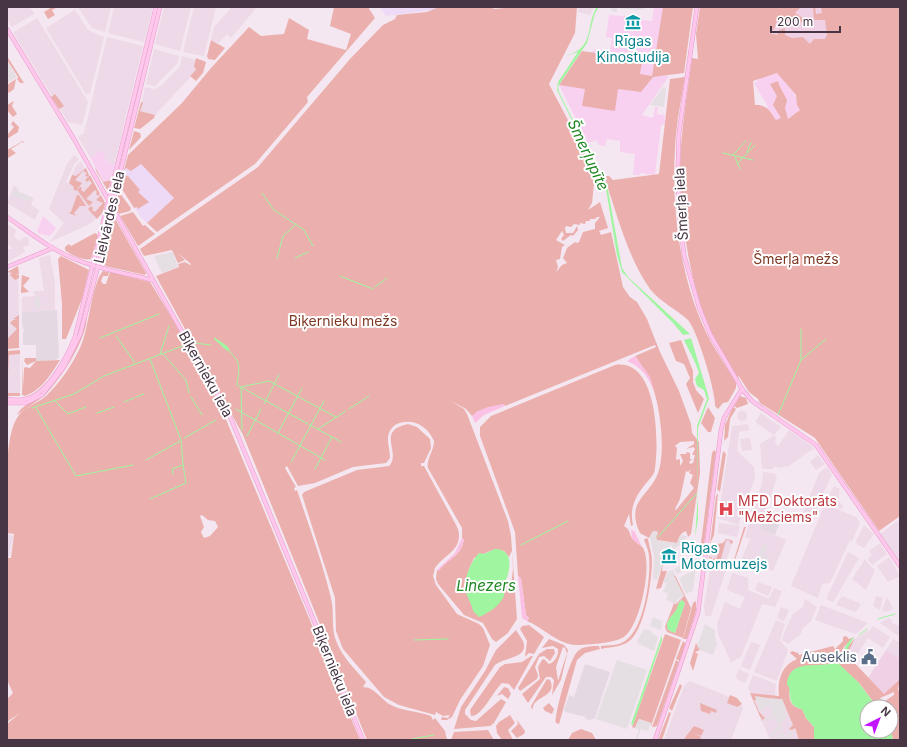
<svg xmlns="http://www.w3.org/2000/svg" width="907" height="747" font-family="Inter,sans-serif">
<rect width="100%" height="100%" fill="#f5e7f1"/>
<g fill="#edd9e7">
<path d="M 7,7 L 30,7 L 34,14 L 12,27 L 8,21 Z"/>
<path d="M 78,7 L 111,7 L 105,32 L 92,28 Z"/>
<path d="M 114,7 L 153,7 L 144,42 L 108,33 Z"/>
<path d="M 164,7 L 191,7 L 180,51 L 155,44 Z"/>
<path d="M 194,7 L 216,7 L 204,56 L 183,52 Z"/>
<path d="M 232,7 L 257,7 L 231,38 L 227,34 L 219,43 L 211,40 L 214,27 Z"/>
<path d="M 579,7 L 594,7 L 590,15 L 578,12 Z"/>
<path d="M 75,10 L 88,30 L 104,37 L 90,93 L 86,94 L 46,28 Z"/>
<path d="M 37,18 L 88,102 L 82,125 L 68,122 L 14,34 L 14,32 Z"/>
<path d="M 107,37 L 143,46 L 114,166 L 106,162 L 103,150 L 90,157 L 78,137 L 84,133 L 93,96 L 94,96 L 93,95 Z"/>
<path d="M 154,49 L 179,56 L 177,64 L 155,86 L 146,84 Z"/>
<path d="M 182,56 L 196,60 L 197,70 L 155,115 L 140,111 L 145,87 L 155,89 L 162,85 L 180,66 Z"/>
<path d="M 74,155 L 79,159 L 74,164 L 66,182 L 71,184 L 83,169 L 76,177 L 72,175 L 76,166 L 81,161 L 105,203 L 103,212 L 90,224 L 50,242 L 64,223 L 49,209 L 67,164 Z"/>
<path d="M 14,185 L 18,189 L 18,191 L 34,198 L 31,205 L 39,210 L 35,220 L 7,203 Z"/>
<path d="M 7,224 L 16,230 L 14,237 L 20,241 L 23,238 L 28,237 L 29,245 L 23,247 L 25,251 L 22,254 L 7,262 L 7,249 L 12,249 L 7,243 Z"/>
<path d="M 50,255 L 55,284 L 55,310 L 22,312 L 22,297 L 35,296 L 34,291 L 44,291 L 39,258 Z"/>
<path d="M 18,270 L 19,328 L 7,343 L 7,274 Z"/>
<path d="M 20,354 L 20,393 L 7,393 L 9,355 Z"/>
<circle cx="742" cy="416" r="5"/>
<path d="M 761,413 L 781,427 L 774,435 L 755,422 Z"/>
<path d="M 748,424 L 749,430 L 739,432 L 737,451 L 754,467 L 755,478 L 738,525 L 718,518 L 732,426 Z"/>
<path d="M 789,430 L 814,448 L 789,466 L 778,468 L 775,466 L 773,469 L 762,469 L 760,444 L 773,436 L 776,437 L 775,442 L 778,446 Z"/>
<path d="M 750,438 L 752,450 L 742,451 L 740,439 Z"/>
<path d="M 818,455 L 825,464 L 816,470 L 810,462 Z"/>
<path d="M 827,467 L 832,474 L 812,519 L 810,521 L 801,518 L 819,473 Z"/>
<path d="M 763,472 L 774,473 L 777,477 L 760,529 L 786,540 L 773,571 L 750,562 L 746,571 L 738,567 L 750,539 L 745,537 L 762,483 Z"/>
<path d="M 834,486 L 840,489 L 838,502 L 841,503 L 843,507 L 842,509 L 826,501 Z"/>
<path d="M 825,504 L 856,517 L 860,523 L 852,541 L 850,540 L 830,583 L 822,584 L 818,598 L 791,586 Z"/>
<path d="M 900,519 L 900,562 L 880,534 Z"/>
<path d="M 719,523 L 740,526 L 737,537 L 718,533 Z"/>
<path d="M 864,525 L 874,534 L 864,548 L 857,544 L 856,541 Z"/>
<path d="M 7,534 L 13,536 L 9,557 L 7,558 Z"/>
<path d="M 727,539 L 733,540 L 726,562 L 719,560 L 724,543 Z"/>
<path d="M 880,543 L 887,554 L 872,565 L 868,559 L 872,555 L 869,551 Z"/>
<path d="M 711,545 L 720,548 L 716,559 L 709,556 Z"/>
<path d="M 848,552 L 859,558 L 833,602 L 826,599 Z"/>
<path d="M 889,557 L 900,576 L 888,582 L 877,566 Z"/>
<path d="M 865,559 L 870,566 L 875,570 L 866,590 L 852,579 Z"/>
<path d="M 711,565 L 726,570 L 711,616 L 705,616 L 704,605 Z"/>
<path d="M 732,573 L 748,578 L 748,590 L 769,599 L 774,588 L 782,591 L 775,607 L 762,604 L 741,657 L 731,662 L 718,634 L 717,624 L 725,602 L 740,609 L 745,597 L 727,590 Z"/>
<path d="M 758,582 L 772,587 L 768,596 L 755,590 Z"/>
<path d="M 842,596 L 861,604 L 856,612 L 836,605 Z"/>
<path d="M 876,596 L 883,598 L 880,610 L 873,606 Z"/>
<path d="M 887,597 L 893,608 L 892,610 L 884,612 L 882,610 Z"/>
<path d="M 805,599 L 817,607 L 811,621 L 802,629 L 801,634 L 788,644 L 782,640 L 784,633 L 793,614 L 803,607 Z"/>
<path d="M 821,605 L 837,611 L 868,623 L 856,634 L 832,626 L 815,620 Z"/>
<path d="M 781,607 L 789,610 L 784,621 L 777,618 Z"/>
<path d="M 889,618 L 892,620 L 892,623 L 900,626 L 900,637 L 880,623 Z"/>
<path d="M 776,620 L 785,624 L 780,640 L 788,650 L 777,681 L 754,672 Z"/>
<path d="M 873,626 L 890,637 L 883,648 L 868,638 L 853,661 L 847,655 L 855,639 L 868,630 L 870,631 Z"/>
<path d="M 893,639 L 900,643 L 900,659 L 886,650 Z"/>
<path d="M 751,642 L 760,645 L 750,670 L 741,666 Z"/>
<path d="M 739,669 L 749,674 L 745,683 L 738,680 L 736,676 Z"/>
<path d="M 753,675 L 776,684 L 775,696 L 782,697 L 799,740 L 770,740 L 748,688 Z"/>
<path d="M 690,681 L 739,701 L 743,708 L 731,740 L 664,740 L 684,686 Z"/>
</g>
<g fill="#f8d1f1">
<path d="M 654,7 L 665,7 L 652,76 L 669,76 L 642,115 L 653,118 L 655,107 L 658,107 L 657,114 L 665,115 L 664,120 L 669,120 L 661,126 L 655,175 L 640,173 L 640,175 L 633,175 L 635,154 L 620,152 L 620,141 L 607,139 L 605,146 L 599,145 L 596,140 L 588,143 L 559,85 L 573,65 L 588,56 L 595,49 L 610,50 L 612,38 L 606,37 L 609,15 L 643,17 L 643,20 L 652,21 Z"/>
<path d="M 779,71 L 804,109 L 764,135 L 753,118 L 768,107 L 754,83 L 762,77 Z"/>
<path d="M 103,150 L 106,162 L 114,166 L 111,180 L 103,182 L 90,157 Z"/>
<path d="M 43,216 L 56,228 L 52,234 L 50,234 L 50,236 L 39,234 L 37,231 Z"/>
</g>
<g fill="#e4d9e2">
<path d="M 57,310 L 59,357 L 56,360 L 36,361 L 36,345 L 23,345 L 23,333 L 24,330 L 22,325 L 22,312 Z"/>
<path d="M 763,517 L 779,524 L 775,535 L 760,529 Z"/>
<path d="M 585,664 L 610,672 L 595,718 L 590,720 L 585,719 L 586,717 L 565,712 L 564,710 L 569,695 L 574,697 Z"/>
</g>
<g fill="#efd0e5">
<path d="M 781,7 L 843,7 L 864,19 L 830,70 L 763,33 Z"/>
<path d="M 886,650 L 900,659 L 900,678 L 884,695 L 868,678 Z"/>
</g>
<g fill="#eedaf6">
<path d="M 380,7 L 458,7 L 386,16 Z"/>
<path d="M 146,139 L 176,197 L 147,223 L 139,215 L 121,186 L 125,167 Z"/>
</g>
<g fill="#ebb0ad" fill-rule="evenodd">
<path d="M 52,7 L 58,7 L 52,10 L 55,15 L 48,19 L 44,12 Z"/>
<path d="M 334,7 L 368,7 L 375,18 L 307,97 L 308,102 L 255,164 L 157,232 L 147,223 L 174,198 L 141,164 L 131,171 L 126,168 L 124,170 L 128,155 L 182,103 L 211,68 L 249,27 L 261,36 L 284,34 L 289,18 L 309,30 L 307,39 L 346,50 L 351,34 L 330,26 Z"/>
<path d="M 439,7 L 492,7 L 494,9 L 514,7 L 577,7 L 575,33 L 549,84 L 591,164 L 594,184 L 592,203 L 588,210 L 600,202 L 608,228 L 599,231 L 601,235 L 611,232 L 623,287 L 630,297 L 637,302 L 647,319 L 660,352 L 679,391 L 691,424 L 692,433 L 699,442 L 700,473 L 691,534 L 688,537 L 686,531 C 680,533 679,538 677,543 L 657,540 L 656,537 L 658,532 L 653,531 L 649,538 L 640,533 C 625,501 649,497 658,473 C 666,452 660,408 653,388 C 649,376 642,366 635,356 L 656,347 L 655,345 L 505,406 L 504,404 L 478,411 L 472,416 L 466,409 L 449,400 L 464,409 L 467,414 L 508,521 L 511,536 L 517,619 L 508,633 L 496,642 L 492,639 L 483,623 L 464,615 L 459,609 L 438,584 L 436,579 L 437,570 L 439,570 C 449,557 459,559 464,540 L 462,538 L 462,528 L 428,468 C 426,459 434,451 434,441 C 427,425 411,417 395,425 C 383,435 390,445 390,458 L 386,463 L 353,467 L 315,483 L 298,486 L 287,466 L 285,468 L 296,487 L 294,488 L 295,491 L 297,490 C 309,526 322,561 331,598 C 335,613 330,628 337,643 C 343,658 356,670 366,682 L 363,687 C 374,687 380,698 389,704 C 401,711 417,711 431,716 L 433,720 L 435,718 L 445,731 L 447,740 L 367,740 L 243,435 L 156,276 L 179,267 L 178,264 L 185,262 L 190,265 L 191,264 L 178,253 L 185,260 L 178,263 L 172,250 L 144,256 L 140,249 L 258,167 L 350,59 L 383,25 L 395,19 L 397,15 L 427,12 ZM 597,217 L 600,217 L 595,223 L 595,229 L 583,232 L 579,242 L 577,243 L 575,242 L 567,248 L 563,258 L 567,263 L 562,265 L 556,272 L 558,267 L 556,260 L 560,259 L 562,247 L 565,245 L 556,240 L 562,231 L 564,235 L 561,239 L 563,241 L 571,235 L 573,236 L 578,230 L 577,226 L 573,233 L 566,233 L 565,228 L 566,226 L 571,227 L 574,224 L 580,225 L 580,223 L 585,224 L 586,221 L 590,221 L 590,219 L 595,219 ZM 694,441 L 694,444 L 686,449 L 693,447 L 695,449 L 692,455 L 695,455 L 693,463 L 690,464 L 689,462 L 692,459 L 690,459 L 690,453 L 687,452 L 686,454 L 680,454 L 683,461 L 680,466 L 680,459 L 676,460 L 677,448 L 675,446 L 680,442 ZM 691,469 L 689,473 L 693,475 L 690,483 L 694,488 L 676,510 L 675,509 L 680,499 L 686,471 L 688,472 ZM 495,549 L 504,551 L 509,557 L 512,551 L 513,569 L 511,585 L 506,584 C 504,603 496,606 481,615 C 465,592 461,585 474,558 Z"/>
<path d="M 663,7 L 693,7 L 684,73 L 653,77 L 641,92 L 618,89 L 615,111 L 582,106 L 585,89 L 559,85 L 582,51 L 618,56 L 617,59 L 642,62 L 640,74 L 652,76 Z"/>
<path d="M 700,7 L 801,7 L 795,13 L 805,19 L 802,23 L 795,20 L 794,22 L 776,22 L 775,28 L 769,33 L 777,35 L 779,30 L 785,28 L 785,35 L 792,38 L 803,37 L 810,44 L 814,39 L 825,39 L 827,35 L 825,20 L 814,20 L 813,7 L 815,7 L 816,14 L 822,13 L 821,7 L 900,7 L 900,516 L 879,531 L 815,438 L 760,403 L 758,399 L 749,392 L 738,375 L 739,381 C 730,365 717,349 710,331 C 690,281 681,227 680,173 C 680,135 687,96 692,58 L 698,59 L 696,34 ZM 777,73 L 796,95 L 797,105 L 800,110 L 788,119 L 785,108 L 787,100 L 779,85 L 778,81 L 770,84 L 777,96 L 773,105 L 781,118 L 776,120 C 770,111 766,104 755,105 L 753,81 Z"/>
<path d="M 211,40 L 225,48 L 215,60 L 208,59 L 207,56 Z"/>
<path d="M 7,56 L 24,83 L 20,83 L 17,79 L 18,77 L 7,60 Z"/>
<path d="M 196,58 L 206,62 L 203,73 L 196,81 L 190,76 L 196,70 L 194,66 Z"/>
<path d="M 685,77 C 681,101 676,125 675,149 C 671,211 681,286 711,342 C 719,356 728,369 736,383 L 736,388 L 728,402 L 723,403 L 718,409 L 715,406 C 716,392 697,330 688,320 C 676,309 660,302 650,289 C 627,256 617,214 604,176 L 609,176 L 613,180 L 659,174 L 670,79 Z"/>
<path d="M 16,79 L 14,89 L 9,93 L 7,91 L 7,85 Z"/>
<path d="M 55,94 L 64,106 L 59,109 L 51,97 Z"/>
<path d="M 14,101 L 12,106 L 17,114 L 13,117 L 7,110 L 7,105 Z"/>
<path d="M 141,102 L 143,103 L 140,111 L 155,115 L 154,118 L 140,129 L 134,128 Z"/>
<path d="M 13,121 L 19,127 L 18,132 L 7,139 L 7,135 L 14,127 L 11,124 Z"/>
<path d="M 134,131 L 140,133 L 141,137 L 129,150 Z"/>
<path d="M 23,141 L 24,143 L 22,142 L 11,149 L 16,153 L 8,158 L 7,150 Z"/>
<path d="M 95,167 L 103,182 L 111,180 L 109,181 L 111,181 L 108,191 L 96,171 Z"/>
<path d="M 86,168 L 89,175 L 87,177 L 85,175 L 87,173 L 83,171 L 75,180 L 82,183 L 76,191 L 73,189 L 74,187 L 69,183 L 72,175 L 76,176 Z"/>
<path d="M 90,175 L 100,194 L 98,196 L 96,194 L 97,192 L 95,190 L 86,199 L 93,202 L 89,206 L 77,190 L 80,187 L 82,188 L 81,190 L 84,192 L 92,183 L 89,180 L 87,182 L 85,180 Z"/>
<path d="M 123,175 L 128,176 L 140,190 L 138,192 L 149,202 L 138,209 L 137,207 L 134,208 L 120,186 Z"/>
<path d="M 119,192 L 131,208 L 130,211 L 119,214 L 115,207 Z"/>
<path d="M 77,195 L 79,195 L 86,206 L 80,206 L 74,213 L 76,216 L 69,213 L 71,212 Z"/>
<path d="M 101,195 L 105,203 L 103,212 L 97,219 L 88,209 L 91,206 L 93,208 L 92,210 L 95,212 L 103,203 L 96,200 Z"/>
<path d="M 133,212 L 143,226 L 145,225 L 155,234 L 138,246 L 120,216 Z"/>
<path d="M 113,215 L 146,273 L 145,275 L 105,266 L 102,263 Z"/>
<path d="M 95,233 L 98,235 L 91,259 C 83,261 71,255 65,250 L 65,247 L 69,244 L 71,246 Z"/>
<path d="M 61,256 L 89,270 L 82,299 L 66,339 L 62,339 L 62,304 L 58,259 Z"/>
<path d="M 18,266 L 19,274 L 16,274 L 19,275 L 19,278 L 15,280 L 10,275 L 12,273 L 7,272 Z"/>
<path d="M 103,271 L 109,272 L 108,276 L 103,276 L 101,281 L 103,284 L 106,284 L 110,272 L 150,282 L 175,323 L 222,410 L 360,740 L 7,740 L 7,724 L 20,713 L 7,722 L 8,698 L 13,693 L 7,680 L 7,558 L 11,558 L 14,534 L 7,533 C 7,505 3,440 17,418 C 23,407 37,404 46,396 C 60,383 75,361 82,343 C 89,326 92,283 103,271 ZM 202,515 L 208,520 L 215,521 L 218,527 L 210,536 L 204,538 L 201,532 L 204,527 L 200,516 Z"/>
<path d="M 21,273 L 22,291 L 22,275 L 30,278 L 23,286 L 29,292 L 21,293 Z"/>
<path d="M 19,315 L 19,348 L 7,349 L 7,339 L 17,329 L 10,323 L 13,320 L 18,319 L 13,319 Z"/>
<path d="M 87,316 C 87,338 62,378 45,395 C 37,402 26,408 17,415 C 24,402 34,404 44,395 C 66,373 79,345 87,316 Z"/>
<path d="M 681,340 L 693,371 L 693,382 L 696,390 L 704,399 L 698,413 L 686,384 L 690,378 L 684,364 L 676,361 L 669,343 Z"/>
<path d="M 20,350 L 20,354 L 9,355 L 7,393 L 20,393 L 20,396 L 7,396 L 7,351 Z"/>
<path d="M 23,356 L 23,388 L 24,369 L 25,367 L 30,368 L 36,361 L 27,365 L 24,361 L 25,358 L 36,358 L 36,361 L 60,360 C 51,374 42,390 25,396 L 22,395 Z"/>
<path d="M 615,365 C 658,358 659,442 655,468 C 655,474 651,477 648,481 C 636,495 629,507 633,525 L 631,526 L 629,514 L 624,526 C 630,529 629,533 632,538 C 635,542 641,545 643,548 C 653,565 640,626 624,637 C 615,643 587,645 576,645 C 557,644 544,628 527,621 L 529,618 L 526,615 L 521,579 L 518,576 L 515,532 L 480,436 L 480,427 L 491,416 Z"/>
<path d="M 740,396 L 746,398 L 748,404 L 737,408 L 734,406 Z"/>
<path d="M 708,407 L 715,418 L 711,432 L 708,432 L 701,423 Z"/>
<path d="M 733,407 L 736,409 L 730,419 L 728,437 L 724,441 L 725,425 Z"/>
<path d="M 408,424 L 417,427 L 430,439 L 431,448 L 424,463 L 421,463 L 421,466 L 424,466 L 455,523 C 456,525 459,530 459,534 C 460,551 443,556 435,568 L 433,576 L 436,585 L 457,614 L 479,624 L 483,628 L 490,645 L 483,666 L 460,700 L 452,717 L 447,720 L 441,720 L 442,717 L 448,718 L 450,715 L 443,716 L 436,712 L 435,715 L 399,705 L 384,697 L 343,649 L 336,631 L 335,598 L 302,495 L 304,492 L 357,470 L 389,466 C 402,452 375,431 408,424 Z"/>
<path d="M 714,450 L 716,452 L 703,553 L 700,548 L 702,536 L 712,453 Z"/>
<path d="M 723,451 L 726,454 L 720,492 L 717,489 Z"/>
<path d="M 718,493 L 714,535 L 710,544 L 716,496 Z"/>
<path d="M 744,527 L 746,527 L 733,566 L 733,563 Z"/>
<path d="M 646,538 L 648,539 C 649,546 652,553 652,561 C 652,580 645,631 628,642 C 620,647 610,647 601,649 L 601,646 C 609,645 618,646 625,641 C 644,629 651,578 649,557 C 649,551 646,545 644,540 Z"/>
<path d="M 726,539 L 733,541 L 732,544 L 730,543 L 730,541 L 726,540 L 721,559 L 727,559 L 725,564 L 713,560 L 713,558 L 716,559 L 720,548 L 711,546 L 709,556 L 712,558 L 712,559 L 709,558 L 709,557 L 711,545 L 723,543 Z"/>
<path d="M 697,559 L 700,559 L 699,564 L 691,570 L 688,563 Z"/>
<path d="M 663,563 L 662,571 L 667,571 L 661,588 L 656,589 Z"/>
<path d="M 675,575 L 691,608 L 683,638 L 667,632 L 665,627 L 674,603 L 676,604 L 684,596 L 674,576 ZM 681,600 L 685,603 L 675,633 L 668,630 C 666,621 670,618 675,612 C 678,608 678,603 681,600 Z"/>
<path d="M 696,601 L 696,611 L 687,639 L 683,639 L 693,603 Z"/>
<path d="M 529,625 L 544,637 L 534,654 L 529,653 L 525,657 L 527,641 L 520,629 L 522,626 Z"/>
<path d="M 516,630 C 518,634 521,637 523,641 C 530,659 503,657 495,665 L 465,710 L 465,714 L 471,720 L 476,721 L 501,699 L 506,702 L 494,723 L 490,726 L 454,729 L 461,707 L 485,671 L 496,650 Z"/>
<path d="M 665,634 L 681,640 L 651,726 L 651,723 L 639,719 L 635,728 L 632,727 Z"/>
<path d="M 846,636 L 849,639 L 854,637 L 844,647 L 839,659 C 830,668 811,664 799,668 C 792,681 780,705 802,709 L 806,718 L 814,727 L 814,740 L 799,740 L 795,728 L 792,730 L 789,729 L 793,725 L 782,699 L 754,700 L 759,712 L 765,718 L 761,721 L 762,718 L 762,715 L 761,719 L 750,693 L 779,696 C 777,680 782,665 797,659 L 790,653 L 792,651 L 798,653 L 799,655 L 833,646 L 835,649 L 843,641 L 843,637 Z"/>
<path d="M 855,638 L 847,655 L 884,694 L 900,679 L 898,690 L 900,691 L 900,740 L 893,740 L 891,731 L 891,707 L 882,707 L 887,704 L 885,701 L 894,695 L 894,692 L 880,698 L 883,703 L 874,703 L 860,684 L 838,664 L 846,649 Z"/>
<path d="M 549,639 L 564,645 L 568,650 L 561,680 L 552,695 L 554,680 L 551,677 L 546,677 L 528,703 L 522,694 L 540,679 L 538,667 L 542,660 L 544,659 L 549,664 C 555,662 559,655 558,649 L 553,646 L 542,648 ZM 563,647 L 565,648 L 567,653 L 558,681 L 556,667 Z"/>
<path d="M 683,641 L 686,644 L 680,661 L 676,659 Z"/>
<path d="M 696,643 L 700,650 L 695,652 L 698,654 L 693,671 L 690,663 Z"/>
<path d="M 599,646 L 600,649 L 585,653 L 577,660 L 559,724 L 556,723 C 554,715 570,657 578,651 C 584,646 591,646 599,646 Z"/>
<path d="M 547,649 L 554,649 L 555,653 L 550,661 L 544,656 L 539,657 L 535,667 L 538,675 L 537,679 L 520,691 L 518,688 L 539,654 Z"/>
<path d="M 531,656 L 533,656 L 514,690 L 509,684 L 502,683 C 493,691 482,717 471,716 L 470,710 L 500,667 L 505,664 L 522,662 Z"/>
<path d="M 676,660 L 679,662 L 657,726 L 654,727 L 652,727 Z"/>
<path d="M 547,679 L 550,680 C 557,694 540,696 534,704 C 533,706 533,708 532,710 L 531,706 Z"/>
<path d="M 680,684 L 682,686 L 672,711 L 669,708 Z"/>
<path d="M 504,687 L 508,688 L 511,694 L 508,699 L 502,694 L 497,696 Z"/>
<path d="M 730,695 L 737,698 L 742,704 L 737,707 L 727,703 Z"/>
<path d="M 549,703 L 554,709 L 552,714 L 545,711 L 543,708 Z"/>
<path d="M 700,703 L 717,710 L 716,713 L 711,711 L 710,714 L 701,711 Z"/>
<path d="M 669,712 L 671,713 L 662,740 L 658,740 Z"/>
<path d="M 510,715 L 515,723 L 508,730 L 513,740 L 502,740 L 497,733 L 496,726 L 499,722 Z"/>
<path d="M 517,720 L 525,731 L 524,734 L 517,738 L 511,731 L 518,724 Z"/>
<path d="M 694,726 L 704,730 L 701,736 L 694,733 L 701,737 L 700,740 L 684,739 Z"/>
<path d="M 581,729 L 592,733 L 596,740 L 568,740 L 572,733 Z"/>
<path d="M 488,730 L 494,740 L 451,740 L 454,732 Z"/>
</g>
<g fill="#fbc1e4">
<path d="M 635,356 L 650,377 L 654,391 C 648,377 642,367 627,361 Z"/>
<path d="M 504,404 L 505,406 L 484,415 L 475,423 L 472,416 L 478,411 L 488,407 Z"/>
<path d="M 631,529 L 635,532 L 642,547 L 632,539 Z"/>
<path d="M 462,538 L 464,540 C 459,559 449,557 439,571 L 437,570 L 455,553 Z"/>
<path d="M 518,576 L 521,578 L 526,615 L 529,618 L 527,621 L 522,618 Z"/>
</g>
<g fill="#e5dfe4">
<path d="M 611,7 L 647,7 L 641,10 L 617,8 L 617,12 L 611,11 Z"/>
<path d="M 8,63 L 17,77 L 7,83 L 7,64 Z"/>
<path d="M 663,87 L 666,88 L 664,107 L 650,105 Z"/>
<path d="M 13,189 L 31,197 L 30,200 L 27,201 L 12,195 Z"/>
<path d="M 173,252 L 178,267 L 162,273 L 154,256 Z"/>
<rect x="35" y="297" width="5" height="11"/>
<path d="M 653,531 L 658,532 L 656,537 L 657,540 L 665,542 L 677,543 L 680,535 L 687,536 L 679,546 L 674,549 L 671,545 L 666,551 L 665,548 L 661,550 L 664,551 L 659,554 L 663,563 L 657,580 L 653,579 L 654,557 L 650,538 Z"/>
<path d="M 763,544 L 768,546 L 763,556 L 770,557 L 768,561 L 758,557 Z"/>
<path d="M 686,563 L 689,568 L 677,574 L 674,569 Z"/>
<path d="M 696,569 L 693,591 L 686,594 L 679,578 Z"/>
<path d="M 673,570 L 675,575 L 674,576 L 684,596 L 677,600 L 676,604 L 666,600 L 668,593 L 663,592 L 666,584 L 669,585 L 663,582 L 668,572 Z"/>
<path d="M 653,617 L 662,621 L 661,630 L 650,626 Z"/>
<path d="M 705,624 L 715,630 L 715,636 L 717,644 L 713,655 L 700,650 L 697,646 Z"/>
<path d="M 644,629 L 651,631 L 652,633 L 658,637 L 654,651 L 639,644 L 637,641 Z"/>
<path d="M 617,660 L 647,670 L 627,729 L 596,719 Z"/>
<path d="M 755,696 L 768,698 L 769,699 L 769,698 L 779,699 L 779,700 L 782,699 L 786,709 L 784,710 L 787,717 L 780,724 L 785,738 L 791,730 L 794,733 L 787,740 L 784,740 L 781,735 L 777,740 L 772,740 L 781,733 L 779,729 L 772,738 L 769,736 L 778,726 L 775,718 L 765,721 L 765,719 L 773,715 L 770,706 L 765,706 L 760,712 Z"/>
<path d="M 639,719 L 651,723 L 648,731 L 641,729 L 637,740 L 635,740 L 639,730 L 635,728 Z"/>
</g>
<g fill="#a0f5a0">
<path d="M 597,7 L 599,7 L 595,13 L 587,43 L 560,83 L 558,87 L 559,92 L 608,190 L 622,268 L 628,277 L 690,334 L 683,335 L 674,324 L 622,272 L 617,255 L 606,189 L 557,90 L 558,82 L 578,52 L 566,56 C 570,54 577,52 580,49 C 592,39 588,19 597,7 Z"/>
<path d="M 214,337 L 227,346 L 230,350 L 227,351 L 214,339 Z"/>
<path d="M 691,338 L 709,398 L 698,428 L 698,519 L 695,538 L 698,494 L 697,426 L 707,399 L 704,390 L 697,386 L 695,379 L 699,373 C 695,360 689,351 684,340 Z"/>
<path d="M 495,549 C 513,549 511,568 506,580 C 504,585 506,592 503,598 C 498,607 488,613 479,617 L 473,611 C 472,603 465,595 465,587 C 465,576 471,562 479,553 L 484,554 Z"/>
<path d="M 682,600 L 685,603 L 675,633 L 668,630 C 665,621 671,617 675,612 C 678,608 677,603 682,600 Z"/>
<path d="M 662,635 L 662,640 L 633,725 L 631,724 Z"/>
<path d="M 854,637 L 839,664 L 858,682 L 874,703 L 884,704 L 882,707 L 867,707 L 867,731 L 891,731 L 893,740 L 814,740 L 814,727 L 806,718 L 802,709 C 790,707 790,698 789,687 L 787,685 C 789,654 824,672 838,660 C 845,654 843,644 854,637 Z"/>
</g>
<g fill="none" stroke-linecap="round" stroke-linejoin="round">
<g stroke="#a0f5a0" stroke-width="1">
<path d="M 747,152 L 751,142"/>
<path d="M 723,153 L 753,160"/>
<path d="M 733,155 L 746,141"/>
<path d="M 735,157 L 740,169"/>
<path d="M 737,164 L 755,145"/>
<path d="M 605,183 L 608,184"/>
<path d="M 262,193 L 274,210 L 304,230 L 313,246"/>
<path d="M 277,258 L 283,236 L 295,225"/>
<path d="M 295,258 L 308,252"/>
<path d="M 340,276 L 373,289"/>
<path d="M 375,287 L 387,278"/>
<path d="M 116,336 L 135,363"/>
<path d="M 100,338 L 159,314"/>
<path d="M 194,343 L 211,345"/>
<path d="M 229,351 C 242,363 239,368 237,385 L 341,442"/>
<path d="M 160,354 L 169,326"/>
<path d="M 163,354 L 186,380 L 189,393"/>
<path d="M 150,359 L 181,440 L 183,465"/>
<path d="M 801,360 L 801,329"/>
<path d="M 136,397 L 144,394"/>
<path d="M 191,397 L 202,415"/>
<path d="M 55,401 L 68,414 L 86,407"/>
<path d="M 124,402 L 134,398"/>
<path d="M 264,404 L 279,375"/>
<path d="M 32,408 L 74,394 L 104,376 L 185,345"/>
<path d="M 36,408 L 76,476 L 133,465"/>
<path d="M 236,409 L 325,460"/>
<path d="M 349,409 L 369,396"/>
<path d="M 97,413 L 114,407"/>
<path d="M 778,415 L 801,360 L 826,339"/>
<path d="M 318,429 L 346,411"/>
<path d="M 242,430 L 241,387 L 269,381 L 336,417"/>
<path d="M 278,433 L 302,388"/>
<path d="M 247,436 L 261,409"/>
<path d="M 184,438 L 216,420"/>
<path d="M 146,460 L 180,441"/>
<path d="M 291,462 L 324,401"/>
<path d="M 315,469 L 332,437"/>
<path d="M 150,499 L 186,483 L 183,465 L 172,469 L 173,474"/>
<path d="M 658,537 L 697,493"/>
<path d="M 521,545 L 568,521"/>
<path d="M 878,619 L 895,614"/>
<path d="M 859,635 L 867,629"/>
<path d="M 414,640 L 448,639"/>
<path d="M 407,740 L 434,735"/>
</g>
<defs>
<g id="secondary">
<path d="M 697,7 L 679,133 L 678,165 L 679,211 L 684,255 L 699,307 L 710,334 L 742,389 L 752,401 L 816,445 L 900,566"/>
<path d="M 7,29 L 74,139 L 231,419 L 363,740"/>
<path d="M 7,217 C 29,232 50,249 75,259 C 100,270 126,273 152,280"/>
<path d="M 7,267 L 53,248"/>
<path d="M 7,399 C 13,400 20,401 26,399 C 48,394 67,357 75,337 L 156,7"/>
<path d="M 7,403 L 26,403 L 42,395 L 64,367 L 80,335 L 96,274 L 160,7"/>
<path d="M 655,740 L 698,613 L 721,430 L 724,418 L 742,389"/>
</g>
</defs>
<use href="#secondary" stroke="#e49ccc" stroke-width="4.5"/>
<use href="#secondary" stroke="#ffc7eb" stroke-width="3.5"/>
</g>
<defs>
<symbol id="museum-bare" viewBox="-9 -9 18 18"><path d="M0-6L6-3V-2H-6V-3ZM-5-1h2V3h-2ZM-1-1h2V3h-2ZM3-1h2V3H3ZM-6 4H6V6H-6Z" fill="#0f9aa8" stroke="#fff" stroke-width="2.5" paint-order="stroke"/></symbol>
<symbol id="hospital-bare" viewBox="-9 -9 18 18"><path d="M-5-5h3v3.5h4V-5h3V5h-3V1.5h-4V5h-3Z" fill="#e0444e" stroke="#fff" stroke-width="2.5" paint-order="stroke"/></symbol>
<symbol id="civic-bare" viewBox="-9 -9 18 18"><path d="M-.6-6.5H3V-4.5H.6V-3L4-1V1h2V6H-6V1h2V-1L-.6-3ZM-1.2 2.5V6h2.4V2.5Z" fill="#5c6f8a" stroke="#fff" stroke-width="2.5" paint-order="stroke"/></symbol>
</defs>
<g fill-rule="evenodd">
<use href="#museum-bare" x="622" y="11" width="22" height="22"/>
<use href="#hospital-bare" x="715" y="498" width="22" height="22"/>
<use href="#museum-bare" x="658" y="545" width="22" height="22"/>
<use href="#civic-bare" x="858" y="646" width="22" height="22"/>
</g>
<g text-anchor="middle" stroke-width="4" stroke-linejoin="round" paint-order="stroke">
<g font-size="14" fill="#0d838f" stroke="#fff">
<text x="633" y="46">Rīgas<tspan x="633" dy="16">Kinostudija</tspan></text>
<text x="681" y="553" text-anchor="start">Rīgas<tspan x="681" dy="16">Motormuzejs</tspan></text>
</g>
<g font-size="14" fill="#483544" stroke="#fff">
<text transform="translate(681 204) rotate(-93)" y="5">Šmerļa iela</text>
<text transform="translate(109 217) rotate(-77)" y="5">Lielvārdes iela</text>
<text transform="translate(206 374) rotate(61)" y="5">Biķernieku iela</text>
<text transform="translate(335 671) rotate(68)" y="5">Biķernieku iela</text>
</g>
<g font-size="14" fill="#7e3824" stroke="#fff">
<text x="796" y="264">Šmerļa mežs</text>
<text x="343" y="326">Biķernieku mežs</text>
</g>
<g font-size="14" fill="#be3a42" stroke="#fff" text-anchor="start">
<text x="738" y="506">MFD Doktorāts<tspan x="738" dy="16">"Mežciems"</tspan></text>
</g>
<g font-size="14" fill="#4e5e75" stroke="#fff" text-anchor="end">
<text x="857" y="662">Auseklis</text>
</g>
<g font-size="15" font-style="italic" fill="#208822" stroke="#fff">
<text transform="translate(588 155) rotate(65)" y="5">Šmerļupīte</text>
<text x="486" y="591">Linezers</text>
</g>
</g>
<rect width="907" height="747" fill="none" stroke="#483544" stroke-width="16"/>
<g transform="translate(879 719) rotate(42)"><circle r="19" fill="#ffffff" stroke="#b6aeb4"/>
<path d="M0-3L7 15L0 10L-7 15Z" fill="#c314ff"/>
<text y="-6" font-size="11" font-weight="bold" text-anchor="middle" fill="#483544">N</text>
</g>
<path d="M771 26v6h69v-6" fill="none" stroke="#483544" stroke-width="2"/>
<text x="777" y="26" font-size="12" fill="#483544" stroke="#ffffff" stroke-width="3" paint-order="stroke">200 m</text>
</svg>
